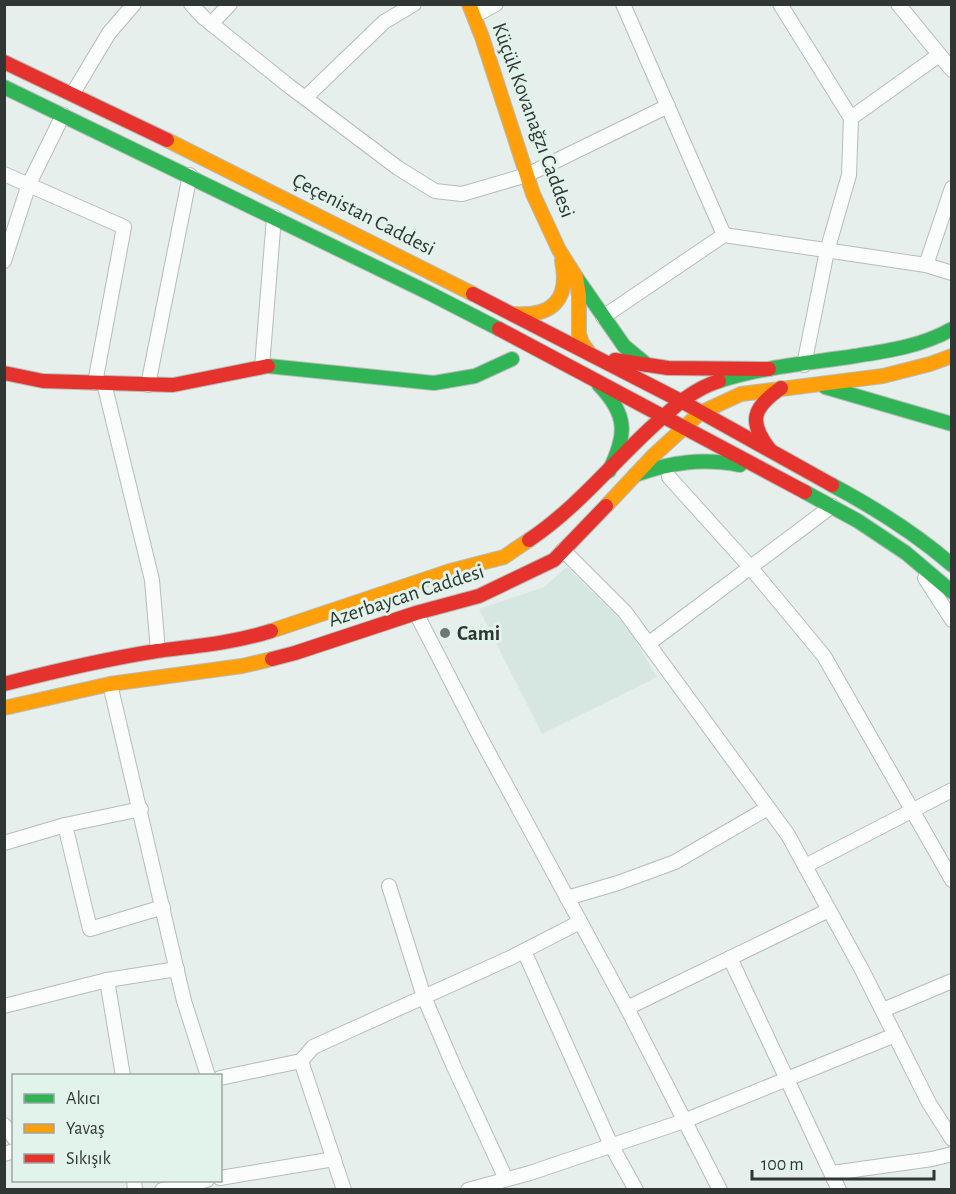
<svg xmlns="http://www.w3.org/2000/svg" width="956" height="1194" font-family="'Alegreya Sans',sans-serif">
<rect width="100%" height="100%" fill="#e6efeb"/>
<path fill="#d5e7e0" d="M 567,567 L 627,626 L 657,677 L 542,734 L 479,609 L 544,587 Z"/>
<g fill="none" stroke-linecap="round" stroke-linejoin="round">
<defs>
<g id="street">
<path d="M 191,4 L 203,17 L 289,86 L 398,168 L 435,191 L 462,194 L 527,175 L 668,106"/>
<path d="M 623,4 L 724,235"/>
<path d="M 780,4 L 851,118 L 849,175 L 827,251 L 804,365"/>
<path d="M 898,4 L 952,70"/>
<path d="M 474,16 L 496,4"/>
<path d="M 211,24 L 230,4"/>
<path d="M 73,93 L 109,33 L 134,4"/>
<path d="M 305,98 L 384,22 L 414,4"/>
<path d="M 851,118 L 939,55"/>
<path d="M 4,174 L 124,227 L 95,383"/>
<path d="M 4,261 L 29,184 L 63,115"/>
<path d="M 926,265 L 952,188"/>
<path d="M 603,317 L 724,235 L 926,265 L 952,273"/>
<path d="M 262,367 L 274,217"/>
<path d="M 104,383 L 152,580 L 158,651"/>
<path d="M 148,385 L 190,175"/>
<path d="M 669,477 L 751,568 L 824,656 L 952,880"/>
<path d="M 563,550 L 625,612 L 788,835 L 862,970 L 929,1103 L 952,1139"/>
<path d="M 925,578 L 952,620"/>
<path d="M 416,613 L 481,739 L 627,1008 L 720,1190"/>
<path d="M 648,644 L 832,506"/>
<path d="M 110,684 L 184,1001 L 208,1076"/>
<path d="M 141,809 L 65,825 L 90,929 L 163,907"/>
<path d="M 4,843 L 65,825"/>
<path d="M 805,866 L 952,790"/>
<path d="M 389,886 L 424,997 L 454,1067 L 506,1179"/>
<path d="M 567,898 L 618,883 L 675,862 L 768,808"/>
<path d="M 524,951 L 611,1145 L 636,1190"/>
<path d="M 730,958 L 839,1190"/>
<path d="M 107,980 L 123,1076"/>
<path d="M 4,1006 L 107,980 L 177,969"/>
<path d="M 627,1008 L 829,910"/>
<path d="M 883,1010 L 952,981"/>
<path d="M 220,1078 L 301,1061"/>
<path d="M 4,1125 L 14,1138"/>
<path d="M 4,1154 L 14,1151"/>
<path d="M 832,1173 L 932,1159 L 952,1154"/>
<path d="M 220,1178 L 334,1159"/>
<path d="M 134,1180 L 135,1190"/>
<path d="M 162,1190 L 207,1180"/>
<path d="M 344,1190 L 301,1061 L 313,1047 L 510,958 L 580,922"/>
<path d="M 468,1190 L 530,1173 L 684,1121 L 895,1035"/>
</g>
<g id="fast">
<path d="M 4,87 L 429,293 L 499,329"/>
<path d="M 576,277 L 624,346 L 647,365"/>
<path d="M 268,366 L 434,383 L 475,376 L 512,359"/>
<path d="M 719,381 C 762,367 809,363 855,356 C 888,351 922,346 952,329"/>
<path d="M 599,385 C 628,415 627,435 609,471"/>
<path d="M 825,387 L 952,424"/>
<path d="M 635,475 C 671,462 702,458 740,465"/>
<path d="M 832,485 C 875,508 915,533 952,565"/>
<path d="M 805,492 L 858,521 L 906,553 L 952,592"/>
</g>
<g id="slow">
<path d="M 469,4 L 482,37 L 533,194 L 559,250 L 576,277 L 579,296 L 579,334 L 582,343 L 590,354"/>
<path d="M 167,140 L 473,294"/>
<path d="M 513,314 C 552,317 570,300 562,261"/>
<path d="M 606,506 L 653,456 L 700,413 L 741,394 L 883,376 L 930,364 L 952,356"/>
<path d="M 271,631 L 450,571 L 504,557 L 529,540"/>
<path d="M 4,708 L 110,684 L 242,666 L 272,659"/>
</g>
<g id="jam">
<path d="M 4,62 L 167,140"/>
<path d="M 473,294 L 681,401 L 832,485"/>
<path d="M 499,329 L 805,492"/>
<path d="M 615,360 L 668,368 L 769,369"/>
<path d="M 4,373 L 43,381 L 173,385 L 268,366"/>
<path d="M 770,450 C 748,422 752,408 781,388"/>
<path d="M 529,540 C 577,508 612,463 654,425 C 674,407 693,389 719,381"/>
<path d="M 272,659 L 295,653 L 416,613 L 479,596 L 554,560 L 606,506"/>
<path d="M 4,684 C 55,671 105,659 157,651 C 196,646 233,643 271,631"/>
</g>
</defs>
<use href="#street" stroke="#b6bcba" stroke-width="16"/>
<use href="#fast" stroke="#b6bcba" stroke-width="16"/>
<use href="#slow" stroke="#b6bcba" stroke-width="16"/>
<use href="#jam" stroke="#b6bcba" stroke-width="16"/>
<use href="#street" stroke="#fbfdfc" stroke-width="14"/>
<use href="#fast" stroke="#30b455" stroke-width="14"/>
<use href="#slow" stroke="#ff9f0a" stroke-width="14"/>
<use href="#jam" stroke="#e5322d" stroke-width="14"/>
</g>
<circle fill="#6f7774" stroke="#e2f3ec" stroke-width="2" cx="445" cy="633" r="6"/>
<g text-anchor="middle" stroke-width="6" stroke-linejoin="round" paint-order="stroke">
<g font-size="21" fill="#2f3634" stroke="#e2f3ec">
<text transform="translate(534 120) rotate(70)" y="7">Küçük Kovanağzı Caddesi</text>
<text transform="translate(364 214) rotate(27)" y="7">Çeçenistan Caddesi</text>
<text transform="translate(406 595) rotate(-18)" y="7">Azerbaycan Caddesi</text>
</g>
<g font-size="21" font-weight="bold" fill="#2f3634" stroke="#e2f3ec" text-anchor="start">
<text x="457" y="640">Cami</text>
</g>
</g>
<rect width="956" height="1194" fill="none" stroke="#2f3634" stroke-width="12"/>
<rect x="12" y="1074" width="210" height="108" fill="#e2f3ec" stroke="#9aa7a2" stroke-width="1.5"/>
<rect x="24" y="1094" width="30" height="9" fill="#30b455" stroke="#9aa7a2" stroke-width="1.5"/>
<text x="66" y="1104" font-size="18" fill="#2f3634">Akıcı</text>
<rect x="24" y="1124" width="30" height="9" fill="#ff9f0a" stroke="#9aa7a2" stroke-width="1.5"/>
<text x="66" y="1134" font-size="18" fill="#2f3634">Yavaş</text>
<rect x="24" y="1154" width="30" height="9" fill="#e5322d" stroke="#9aa7a2" stroke-width="1.5"/>
<text x="66" y="1164" font-size="18" fill="#2f3634">Sıkışık</text>
<path d="M752 1170v9h182v-9" fill="none" stroke="#2f3634" stroke-width="3"/>
<text x="761" y="1170" font-size="18" fill="#2f3634" stroke="#e2f3ec" stroke-width="4.5" paint-order="stroke">100 m</text>
</svg>
